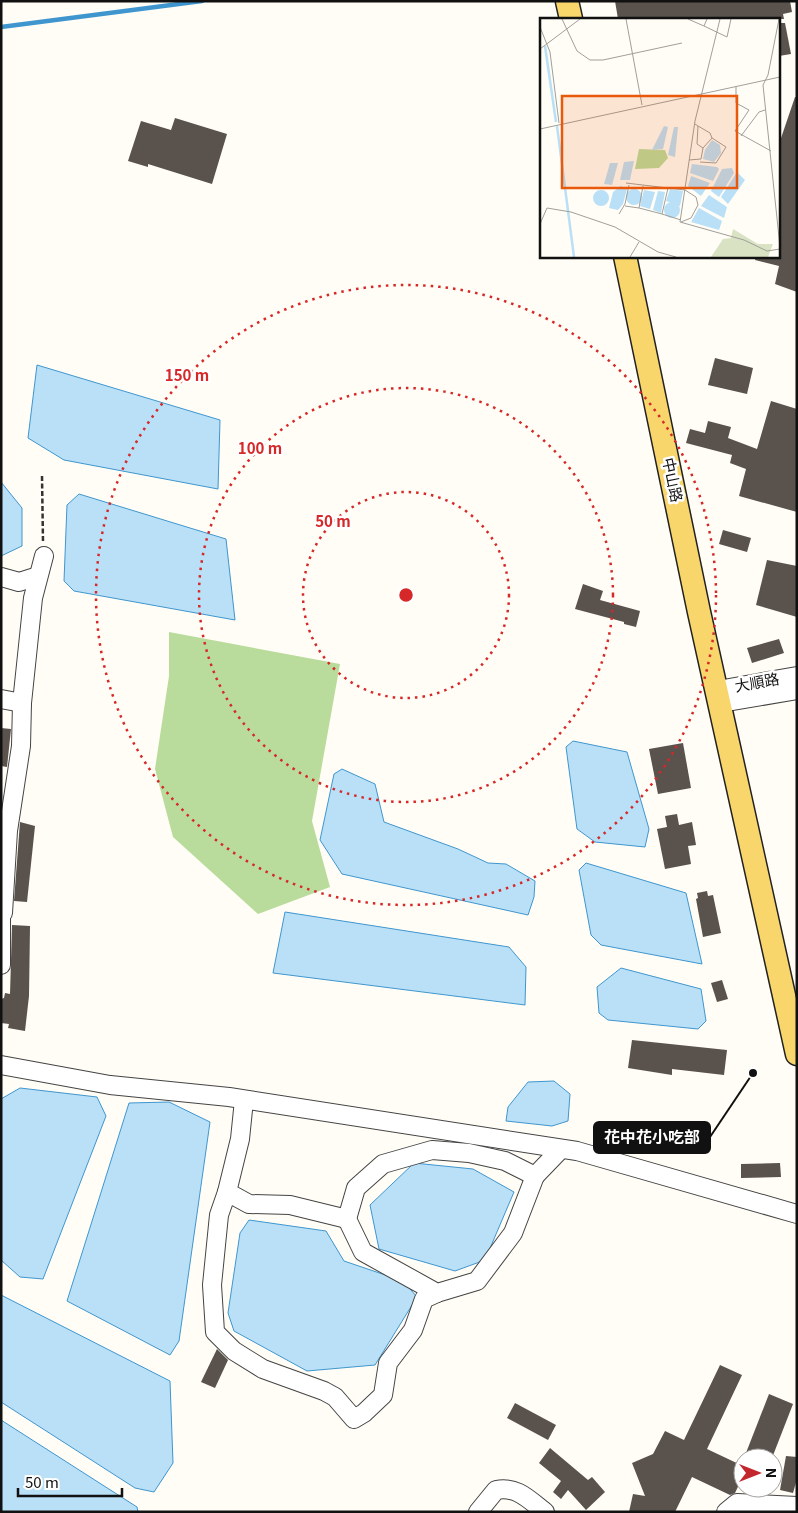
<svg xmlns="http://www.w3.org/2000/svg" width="798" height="1513" font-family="Georgia,'Noto Sans TC',serif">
<rect width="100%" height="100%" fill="#fffdf5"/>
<path fill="#b9dc9c" d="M 169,632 L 340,664 L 312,821 L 330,887 L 258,914 L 173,837 L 155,769 L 169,676 Z"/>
<g fill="#b9e0f7" stroke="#3f96cf">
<path d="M 37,365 L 220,420 L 218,489 L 64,460 L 28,438 Z"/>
<path d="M 1,482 L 22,508 L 22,546 L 1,556 Z"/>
<path d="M 79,494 L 226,539 L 235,620 L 74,591 L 64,581 L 67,505 Z"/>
<path d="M 573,741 L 627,752 L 649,829 L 645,847 L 595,842 L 577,829 L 566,747 Z"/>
<path d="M 342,769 L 375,784 L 384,822 L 458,849 L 488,863 L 506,864 L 535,881 L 534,897 L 528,915 L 342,874 L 320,840 L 334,774 Z"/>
<path d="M 586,863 L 686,893 L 702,964 L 601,945 L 591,935 L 579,870 Z"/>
<path d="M 285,912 L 509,947 L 526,967 L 525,1005 L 273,973 Z"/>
<path d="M 621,968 L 701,989 L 706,1021 L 698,1029 L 608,1020 L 599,1013 L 597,987 Z"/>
<path d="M 554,1081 L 570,1094 L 568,1121 L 552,1126 L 506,1121 L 508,1107 L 528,1082 Z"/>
<path d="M 20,1088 L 97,1097 L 106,1116 L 43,1279 L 20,1277 L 1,1260 L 1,1099 Z"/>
<path d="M 169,1102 L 210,1122 L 179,1341 L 170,1355 L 67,1301 L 129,1103 Z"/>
<path d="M 414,1163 L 473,1169 L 514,1192 L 485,1260 L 455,1271 L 379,1249 L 370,1205 Z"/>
<path d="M 249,1220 L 326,1231 L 344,1261 L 403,1281 L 417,1297 L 375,1365 L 307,1371 L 234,1331 L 228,1313 L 240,1233 Z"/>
<path d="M 1,1295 L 170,1381 L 173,1463 L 154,1492 L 135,1488 L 1,1402 Z"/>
<path d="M 1,1420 L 137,1507 L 138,1512 L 1,1512 Z"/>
</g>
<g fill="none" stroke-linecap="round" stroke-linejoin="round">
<path stroke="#3f96cf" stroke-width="4.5" d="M 1,27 L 202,1"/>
</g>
<g fill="#5a524d">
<path d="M 615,1 L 790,1 L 792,12 L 783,14 L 784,19 L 618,19 Z"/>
<path d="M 779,23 L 785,23 L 791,54 L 779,56 Z"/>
<path d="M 795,97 L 797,97 L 797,292 L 775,284 L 779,266 L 755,260 L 756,256 L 779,256 L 779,144 Z"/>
<path d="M 175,118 L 227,134 L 212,184 L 148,164 L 148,167 L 128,161 L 141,121 L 171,130 Z"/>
<path d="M 715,358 L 753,368 L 747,394 L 708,385 Z"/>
<path d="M 771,401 L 797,409 L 797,512 L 739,496 L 746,469 L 730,463 L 732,455 L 686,443 L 690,429 L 705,433 L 708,421 L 731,427 L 728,438 L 757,449 Z"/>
<path d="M 723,530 L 751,538 L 747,552 L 719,544 Z"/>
<path d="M 767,560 L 797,566 L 797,617 L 756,605 Z"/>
<path d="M 583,584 L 603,591 L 600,600 L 640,611 L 636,627 L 624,624 L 624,622 L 575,609 Z"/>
<path d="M 779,639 L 784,653 L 752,663 L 747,648 Z"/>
<path d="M 1,728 L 11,729 L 7,767 L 1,766 Z"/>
<path d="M 683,743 L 691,788 L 658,794 L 649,749 Z"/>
<path d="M 677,814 L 679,825 L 692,822 L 696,845 L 688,846 L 691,864 L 665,869 L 657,829 L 667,827 L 665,816 Z"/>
<path d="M 20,822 L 35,826 L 27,902 L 14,901 Z"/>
<path d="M 707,891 L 708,896 L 713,895 L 721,933 L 703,937 L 696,899 L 698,898 L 697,893 Z"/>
<path d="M 12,925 L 30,926 L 29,996 L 25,1031 L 8,1028 L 9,1024 L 1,1023 L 1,999 L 4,998 L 5,993 L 10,994 Z"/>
<path d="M 722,980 L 728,999 L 717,1002 L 711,983 Z"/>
<path d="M 632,1040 L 727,1050 L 724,1075 L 672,1069 L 672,1075 L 628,1068 Z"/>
<path d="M 630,1135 L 647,1139 L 644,1153 L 627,1149 Z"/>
<path d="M 780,1163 L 781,1177 L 741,1178 L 741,1164 Z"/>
<path d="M 217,1349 L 228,1360 L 215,1388 L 201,1382 Z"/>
<path d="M 720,1365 L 742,1375 L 707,1449 L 743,1466 L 743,1476 L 735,1493 L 730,1495 L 692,1477 L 675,1512 L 629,1512 L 633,1494 L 645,1496 L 632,1463 L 653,1454 L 665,1431 L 684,1440 Z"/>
<path d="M 769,1394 L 793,1404 L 772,1458 L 744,1458 Z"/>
<path d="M 515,1403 L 556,1425 L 548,1440 L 507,1418 Z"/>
<path d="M 550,1448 L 588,1480 L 592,1477 L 605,1492 L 586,1510 L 568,1490 L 561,1499 L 553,1492 L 561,1481 L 539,1463 Z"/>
<path d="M 786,1456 L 797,1457 L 797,1479 L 793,1493 L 780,1490 Z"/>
</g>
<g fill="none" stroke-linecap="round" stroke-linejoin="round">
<defs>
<g id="minor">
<path d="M 1,577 L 19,582 L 38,576"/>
<path d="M 718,690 L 797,676"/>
<path d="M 1,699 L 22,703"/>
<path d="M 721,703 L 797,690"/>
<path d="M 1,912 L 1,965"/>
<path d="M 3,913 L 8,831 L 21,746 L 22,703 L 33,598 L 44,556"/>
<path d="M 1,1065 L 110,1085 L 229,1097 L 577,1151 L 797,1214"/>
<path d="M 244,1100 L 240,1139 L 227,1192 L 249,1204 L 290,1205 L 347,1219 L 356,1188 L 383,1164 L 432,1150 L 469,1153 L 505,1161 L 535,1176 L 561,1149"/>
<path d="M 227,1192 L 219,1215 L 212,1285 L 215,1332 L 234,1351 L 263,1369 L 324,1391 L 335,1397 L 354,1419 L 364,1413 L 383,1395 L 388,1363 L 413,1330 L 424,1299 L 437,1293"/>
<path d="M 347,1219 L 363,1252 L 437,1293 L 477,1281 L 513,1233 L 535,1176"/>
<path d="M 478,1512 L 496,1490 C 518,1486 529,1500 545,1512"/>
<path d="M 726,1512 L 737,1503 L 797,1506"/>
</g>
<g id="major">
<path d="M 567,1 L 571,19"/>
<path d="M 625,256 L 699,612 L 797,1054"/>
</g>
</defs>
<use href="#minor" stroke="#444" stroke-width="20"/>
<use href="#major" stroke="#222" stroke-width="25"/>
<path stroke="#333" stroke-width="2.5" stroke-dasharray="5 2.5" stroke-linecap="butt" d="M 42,476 L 43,542"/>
<use href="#minor" stroke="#fff" stroke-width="18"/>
<use href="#major" stroke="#f9d66b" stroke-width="22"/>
</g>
<g fill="none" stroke="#d62828" stroke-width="2.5" stroke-dasharray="2.5 5">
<circle cx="406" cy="595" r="103"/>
<circle cx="406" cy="595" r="207"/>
<circle cx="406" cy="595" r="310"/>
</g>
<g text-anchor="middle" stroke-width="5" stroke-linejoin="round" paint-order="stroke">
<g font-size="15" fill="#111" stroke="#fff">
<text transform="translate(672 480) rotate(78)" y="5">中山路</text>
<text transform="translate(757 683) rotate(-10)" y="5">大順路</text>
</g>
</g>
<g transform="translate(540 18)">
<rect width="240" height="240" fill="#fffdf5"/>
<path d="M 99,131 L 125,132 L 128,140 L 119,150 L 95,151 Z" fill="#b9dc9c"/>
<path d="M 193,211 L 218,226 L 233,226 L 228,239 L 171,239 L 183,221 L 191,220 Z" fill="#d9e3c4"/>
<path d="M 124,108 L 128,109 L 123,131 L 112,132 ZM 134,109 L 138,109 L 135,139 L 128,137 ZM 172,122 L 180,127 L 181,135 L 174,144 L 163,141 L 165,132 ZM 94,143 L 90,162 L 80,162 L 84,144 ZM 70,145 L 78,145 L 72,167 L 64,166 ZM 152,146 L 177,149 L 179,151 L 173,163 L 150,155 ZM 192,150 L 194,155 L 179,179 L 171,173 L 182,151 ZM 197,154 L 205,162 L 188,186 L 181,179 ZM 151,158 L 170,165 L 161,178 L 148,168 ZM 81,168 L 87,171 L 83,186 L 78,192 L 69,190 L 73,174 ZM 130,171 L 143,173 L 140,188 L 126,183 ZM86 179a8 8 0 1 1 16 0a8 8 0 1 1-16 0ZM53 180a8 8 0 1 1 16 0a8 8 0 1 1-16 0ZM 104,172 L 115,174 L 110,191 L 100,188 ZM 118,173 L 125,174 L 121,195 L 113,192 ZM 169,177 L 187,189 L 184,200 L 161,188 ZM124 192a8 8 0 1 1 16 0a8 8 0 1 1-16 0ZM 159,190 L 182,203 L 179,212 L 151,204 Z" fill="#b9e0f7"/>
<path fill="none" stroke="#b9e0f7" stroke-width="2.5" d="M 5,28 L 16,104M 17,108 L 34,239"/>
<path fill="none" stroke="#a09f9a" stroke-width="1" d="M 22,1 L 37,33 L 50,42 L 63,42 L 142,25M 86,1 L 102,87M 148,1 L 164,8 L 167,1M 180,1 L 155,103 L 140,204 L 204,222 L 227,233 L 240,231M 239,1 L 228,57 L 223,67 L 240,229M 164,8 L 187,19 L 191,1M 0,9 L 10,34 L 19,105M 0,31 L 40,1M 196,68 L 196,85 L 209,92 L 195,113 L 231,133M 158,108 L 170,115 L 172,120 L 163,130M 0,111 L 240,59M 201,118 L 219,94 L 225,92M 149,142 L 161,141 L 163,130 L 157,126 L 158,108 L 155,106M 160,144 L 176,145 L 186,129 L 172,120M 86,165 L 128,170M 85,188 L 99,190 L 103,168M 99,190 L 122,196M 79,196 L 85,186 L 89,167M 141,202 L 122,196 L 128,170 L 145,172 L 156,179 L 158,187 L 151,200 L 141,204M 0,206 L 7,190 L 31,194 L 75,209 L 118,234 L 136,239M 90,239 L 99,224"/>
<path fill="#e8590c" fill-opacity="0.15" stroke="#e8590c" stroke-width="2.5" d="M 22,78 L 197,78 L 197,170 L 22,170 Z"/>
<rect width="240" height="240" fill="none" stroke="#111" stroke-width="2.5"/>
</g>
<circle cx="406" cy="595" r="8" fill="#d62828" stroke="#fff" stroke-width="2.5"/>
<g font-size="15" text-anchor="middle" font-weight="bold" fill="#d62828" stroke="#fff" stroke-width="5" stroke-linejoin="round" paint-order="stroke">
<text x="187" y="381">150 m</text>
<text x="260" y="454">100 m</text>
<text x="333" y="527">50 m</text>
</g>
<path fill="none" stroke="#111" stroke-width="2" d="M753 1073L710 1137"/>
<circle fill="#111" stroke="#fff" stroke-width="2" cx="753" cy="1073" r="5"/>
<rect fill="#111" stroke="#111" stroke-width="2" x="594" y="1122" width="116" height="31" rx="5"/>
<g font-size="16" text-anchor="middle" font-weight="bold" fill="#fff">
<text x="652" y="1143">花中花小吃部</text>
</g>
<rect width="798" height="1513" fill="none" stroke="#111111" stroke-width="5"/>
<g transform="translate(758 1473) rotate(90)"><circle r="24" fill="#ffffff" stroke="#a0a0a0"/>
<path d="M0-4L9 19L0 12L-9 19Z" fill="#c4262e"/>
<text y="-8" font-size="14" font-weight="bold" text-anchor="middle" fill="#111111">N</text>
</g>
<path d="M18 1488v8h104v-8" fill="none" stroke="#111111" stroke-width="2.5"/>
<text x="25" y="1488" font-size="15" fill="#111111" stroke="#ffffff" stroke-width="4" paint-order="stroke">50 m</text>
</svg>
